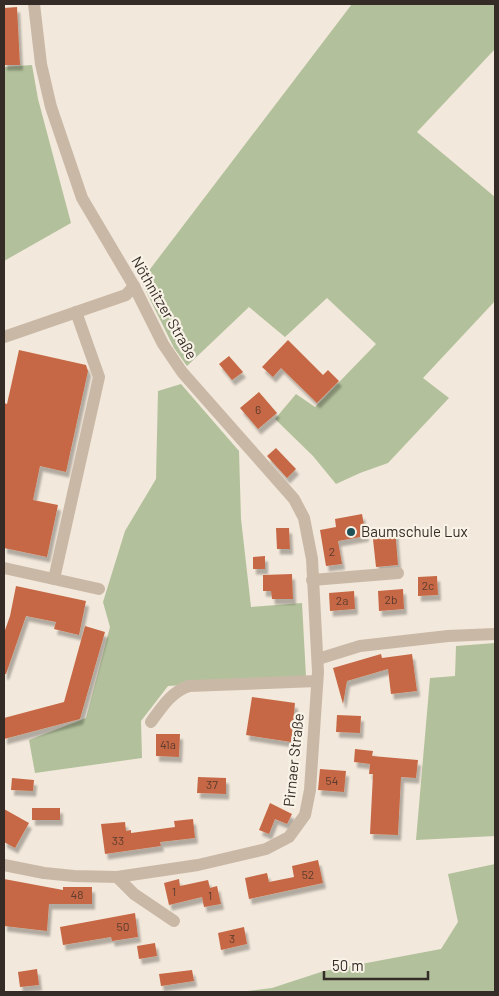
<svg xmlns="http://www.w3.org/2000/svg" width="499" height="996" font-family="Barlow,sans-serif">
<defs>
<filter id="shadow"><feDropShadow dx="3" dy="5.5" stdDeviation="1" flood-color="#0004"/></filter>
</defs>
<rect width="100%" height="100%" fill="#f2e8db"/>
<g fill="#b2c19b">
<path d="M 352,4 L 495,4 L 495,49 L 417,132 L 495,197 L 495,301 L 423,378 L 449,398 L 388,463 L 360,473 L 336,484 L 313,456 L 275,419 L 296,394 L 315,407 L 376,344 L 327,298 L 285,337 L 249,307 L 187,366 L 174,348 L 141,281 Z"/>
<path d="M 32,65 L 38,99 L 71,223 L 4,261 L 4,67 Z"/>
<path d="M 181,384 L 239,451 L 241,519 L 251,607 L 302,603 L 306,677 L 168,686 L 141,721 L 142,758 L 35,773 L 29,740 L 86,718 L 110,627 L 103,602 L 125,531 L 156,479 L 158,391 Z"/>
<path d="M 495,643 L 495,836 L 416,840 L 430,678 L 455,676 L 456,646 Z"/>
<path d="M 495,864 L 495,992 L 239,992 L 272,988 L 324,971 L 441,949 L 458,922 L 448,874 Z"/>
</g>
<g fill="#c66844" filter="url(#shadow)">
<path d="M 17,7 L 20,65 L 4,65 L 4,8 Z"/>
<path d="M 288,340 L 323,375 L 328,370 L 339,381 L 317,403 L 281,368 L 273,377 L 262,367 Z"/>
<path d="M 19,350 L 86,365 L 88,371 L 66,472 L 40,466 L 33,500 L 58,505 L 47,557 L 4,548 L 4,403 L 7,404 Z"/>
<path d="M 229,356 L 243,372 L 232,380 L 219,364 Z"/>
<path d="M 259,392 L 277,413 L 258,429 L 240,408 Z"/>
<path d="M 276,448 L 296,469 L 287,478 L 267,456 Z"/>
<path d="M 362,514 L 366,536 L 338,541 L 342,564 L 326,566 L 320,530 L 336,527 L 335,519 Z"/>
<path d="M 276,528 L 289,528 L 290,549 L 277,549 Z"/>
<path d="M 395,528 L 398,565 L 376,567 L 372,530 Z"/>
<path d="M 265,556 L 265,569 L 253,569 L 253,557 Z"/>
<path d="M 292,574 L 293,599 L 272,599 L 271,591 L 263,591 L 263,575 Z"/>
<path d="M 437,576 L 438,595 L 418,596 L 418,577 Z"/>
<path d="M 16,586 L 86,601 L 79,635 L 54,629 L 56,622 L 26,616 L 6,674 L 4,674 L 4,633 L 10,616 Z"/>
<path d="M 403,589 L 404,609 L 379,611 L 378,591 Z"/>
<path d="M 354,591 L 355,609 L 330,611 L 329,593 Z"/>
<path d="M 85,626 L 105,632 L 80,719 L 4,739 L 4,718 L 64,702 Z"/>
<path d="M 381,654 L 382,658 L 412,654 L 417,691 L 391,694 L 388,669 L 347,681 L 343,704 L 333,668 Z"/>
<path d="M 252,697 L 295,703 L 291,742 L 246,735 Z"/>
<path d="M 337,715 L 361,716 L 360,733 L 336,732 Z"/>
<path d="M 156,734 L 180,734 L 179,757 L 156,756 Z"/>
<path d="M 355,749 L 373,751 L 372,756 L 418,760 L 416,778 L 401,777 L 398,835 L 370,834 L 373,774 L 369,774 L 370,764 L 354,762 Z"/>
<path d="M 320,769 L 346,771 L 344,792 L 318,790 Z"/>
<path d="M 198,777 L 226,778 L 226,794 L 197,793 Z"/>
<path d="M 12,778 L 34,780 L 33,791 L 11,790 Z"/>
<path d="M 270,803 L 292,814 L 287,824 L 275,819 L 269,834 L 259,830 Z"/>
<rect x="32" y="808" width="28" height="12"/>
<path d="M 4,809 L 29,823 L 15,848 L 4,842 Z"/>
<path d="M 193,819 L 195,838 L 160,842 L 161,846 L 105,854 L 101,824 L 125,822 L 126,831 L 131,830 L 131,833 L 175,827 L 174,821 Z"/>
<path d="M 318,860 L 323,883 L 249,899 L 245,878 L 267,873 L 269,882 L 294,877 L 292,866 Z"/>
<path d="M 4,879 L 63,890 L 63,887 L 92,887 L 92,904 L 49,904 L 47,931 L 4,926 Z"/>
<path d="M 179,879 L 180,886 L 208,880 L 210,888 L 217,886 L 221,904 L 204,907 L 202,897 L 169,905 L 164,883 Z"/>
<path d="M 135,913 L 138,937 L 112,941 L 111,937 L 63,945 L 60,927 Z"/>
<path d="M 244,927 L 247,944 L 221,950 L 218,933 Z"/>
<path d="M 155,943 L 157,956 L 139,959 L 137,946 Z"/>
<path d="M 37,969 L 39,985 L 20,987 L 18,972 Z"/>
<path d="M 192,970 L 194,981 L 161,986 L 159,974 Z"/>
</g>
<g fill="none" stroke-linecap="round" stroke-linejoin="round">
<g stroke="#cab8a6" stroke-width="12">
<path d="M 4,337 L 126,295 L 134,286"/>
<path d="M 4,568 L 99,589"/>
<path d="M 54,579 L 99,377 L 76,312"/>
<path d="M 312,580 L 398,573"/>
<path d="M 318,659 L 360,646 L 448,636 L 495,634"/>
<path d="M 151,722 C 162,707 171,692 189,686 L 317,681"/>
<path d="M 4,865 L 44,873 L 74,876 L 117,877 L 198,865 L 266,849 L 289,837 L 305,815 L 310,790 L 318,672 L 312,559 L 304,518 L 294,499 L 182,372 L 163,344 L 134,286 L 82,198 L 51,107 L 41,64 L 34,4"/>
<path d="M 117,877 L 134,894 L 174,921"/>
</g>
</g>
<circle fill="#1d5157" stroke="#f9f2e7" stroke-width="2" cx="351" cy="532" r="5"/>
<g text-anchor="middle" stroke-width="4.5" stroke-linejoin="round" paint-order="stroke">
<g font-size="12" fill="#5a3b2e">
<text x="258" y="414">6</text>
<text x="332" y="556">2</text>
<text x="428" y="590">2c</text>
<text x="391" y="604">2b</text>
<text x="342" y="605">2a</text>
<text x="168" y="749">41a</text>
<text x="332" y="785">54</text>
<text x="212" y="789">37</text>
<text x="118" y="845">33</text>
<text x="308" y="879">52</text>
<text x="174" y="896">1</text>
<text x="77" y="899">48</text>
<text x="210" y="900">1</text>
<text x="123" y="931">50</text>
<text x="232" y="943">3</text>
</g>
<g font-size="15" fill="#362c27" stroke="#f9f2e7">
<text transform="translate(164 308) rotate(60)" y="5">Nöthnitzer Straße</text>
<text transform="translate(294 760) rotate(-84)" y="5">Pirnaer Straße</text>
</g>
<g font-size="15" fill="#362c27" stroke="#f9f2e7" text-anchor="start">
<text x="361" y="537">Baumschule Lux</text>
</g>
</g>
<rect width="499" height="996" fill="none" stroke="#362c27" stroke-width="10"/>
<path d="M324 971v8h104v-8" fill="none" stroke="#362c27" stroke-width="2.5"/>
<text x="332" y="971" font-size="15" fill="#362c27" stroke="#f9f2e7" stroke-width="4" paint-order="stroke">50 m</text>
</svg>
